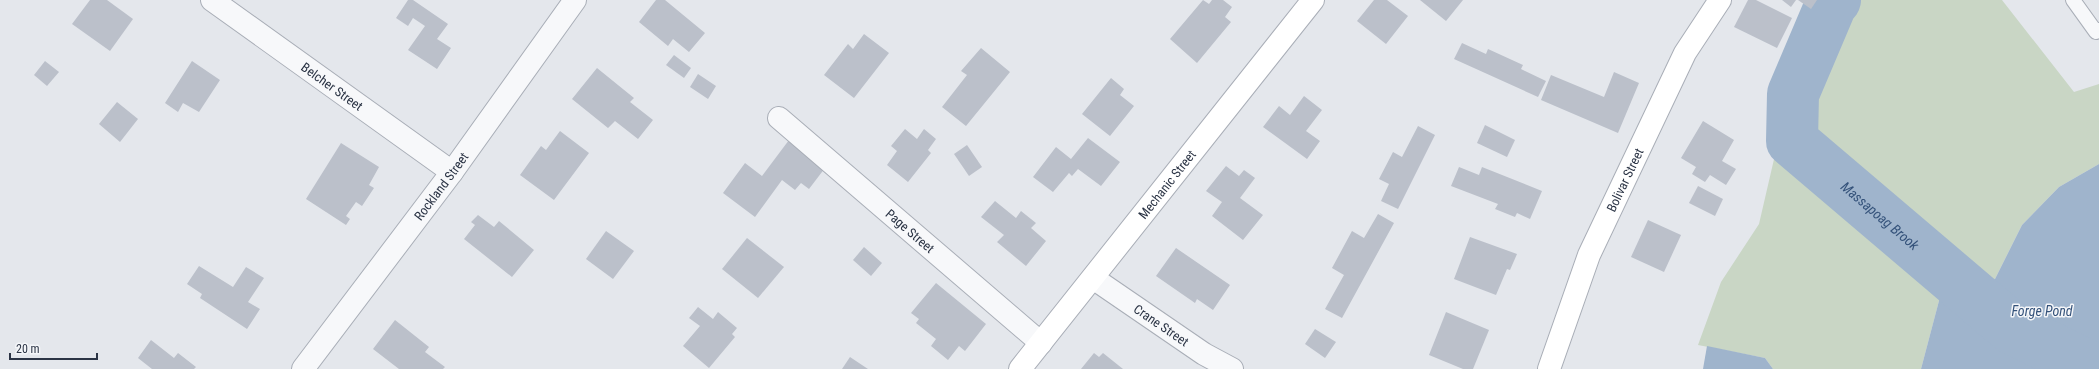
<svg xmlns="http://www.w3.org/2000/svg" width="2099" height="369" font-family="'Roboto Condensed',sans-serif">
<rect width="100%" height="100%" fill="#e4e7ec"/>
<path fill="#c9d6c5" d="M 1828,0 L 2002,0 L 2074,92 L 2099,84 L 2099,164 L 2059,187 L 2022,225 L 1995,279 L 1940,297 L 1921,369 L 1773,369 L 1765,358 L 1698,345 L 1721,282 L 1759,224 L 1781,129 L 1789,69 Z"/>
<g fill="#9fb4cc">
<path d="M 2099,164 L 2099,369 L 1921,369 L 1940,297 L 1995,279 L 2022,225 L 2059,187 Z"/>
<path d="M 1707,346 L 1765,358 L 1773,369 L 1703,369 Z"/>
</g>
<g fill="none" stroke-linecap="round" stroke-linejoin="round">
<path stroke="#9fb4cc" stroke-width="52" id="s1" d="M 1835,0 L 1832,2 L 1793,94 L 1792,141 L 2013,329 L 2094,369"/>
</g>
<g fill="#bbc0ca">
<path d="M 90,0 L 107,0 L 133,19 L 110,51 L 72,24 Z"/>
<path d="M 408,0 L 413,0 L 448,24 L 437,39 L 451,48 L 437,69 L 408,50 L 425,26 L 413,18 L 408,26 L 396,18 Z"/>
<path d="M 656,0 L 665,0 L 705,33 L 689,52 L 673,39 L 668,46 L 639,22 Z"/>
<path d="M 1203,0 L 1209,4 L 1212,0 L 1223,0 L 1232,7 L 1225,17 L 1231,22 L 1197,63 L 1170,39 Z"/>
<path d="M 1374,0 L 1387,0 L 1408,16 L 1386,44 L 1357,21 Z"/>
<path d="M 1420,0 L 1463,0 L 1446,21 Z"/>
<path d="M 1748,0 L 1756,0 L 1792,18 L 1777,48 L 1734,27 Z"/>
<path d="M 1782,0 L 1796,0 L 1791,7 Z"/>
<path d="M 1798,0 L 1817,0 L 1811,9 Z"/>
<path d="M 864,34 L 889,53 L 854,98 L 824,75 L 848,44 L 853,49 Z"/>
<path d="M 1462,43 L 1486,54 L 1488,49 L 1523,65 L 1521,69 L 1546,81 L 1538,97 L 1454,59 Z"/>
<path d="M 981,48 L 1010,72 L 966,126 L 942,107 L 967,75 L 961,71 Z"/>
<path d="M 674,55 L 691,68 L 684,78 L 666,65 Z"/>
<path d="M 45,61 L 59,72 L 47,86 L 34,75 Z"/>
<path d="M 192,61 L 220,80 L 199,112 L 183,103 L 178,112 L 165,103 Z"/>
<path d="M 597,68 L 634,98 L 630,102 L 653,120 L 638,139 L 615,121 L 608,128 L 572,99 Z"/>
<path d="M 1614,72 L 1639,83 L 1618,133 L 1541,100 L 1551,75 L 1604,97 Z"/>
<path d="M 698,74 L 716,86 L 708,99 L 690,87 Z"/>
<path d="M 1111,78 L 1124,89 L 1120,95 L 1134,106 L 1110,136 L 1082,114 Z"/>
<path d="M 1304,96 L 1322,110 L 1306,131 L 1320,141 L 1307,159 L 1263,127 L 1279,106 L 1290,115 Z"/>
<path d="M 117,102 L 138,119 L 120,142 L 99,124 Z"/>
<path d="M 1703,121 L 1734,140 L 1722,161 L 1736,169 L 1726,185 L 1710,175 L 1705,182 L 1692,174 L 1696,167 L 1681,158 Z"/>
<path d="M 1485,125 L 1515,140 L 1507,157 L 1477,143 Z"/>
<path d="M 1418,126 L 1435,135 L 1398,209 L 1381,201 L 1389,184 L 1379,179 L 1393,152 L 1402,157 Z"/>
<path d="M 905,129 L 917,139 L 924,129 L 936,139 L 928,150 L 931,153 L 908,182 L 887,165 L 897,151 L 891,146 Z"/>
<path d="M 560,131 L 589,153 L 554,200 L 520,175 L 541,146 L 546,150 Z"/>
<path d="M 1088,138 L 1120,162 L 1101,186 L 1078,169 L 1072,176 L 1069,173 L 1053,192 L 1033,177 L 1056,147 L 1071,159 Z"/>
<path d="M 789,140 L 825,168 L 809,189 L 801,183 L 795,190 L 782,180 L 755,217 L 723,193 L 745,163 L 762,176 Z"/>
<path d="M 341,143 L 379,167 L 369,185 L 374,188 L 362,206 L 356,202 L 346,216 L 350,219 L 346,225 L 306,199 Z"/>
<path d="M 967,145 L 982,167 L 969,176 L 954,154 Z"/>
<path d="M 1226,166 L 1239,176 L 1244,170 L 1255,178 L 1240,198 L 1263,215 L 1243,240 L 1212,216 L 1222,202 L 1206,191 Z"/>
<path d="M 1459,167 L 1479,175 L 1482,167 L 1542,191 L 1530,219 L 1517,213 L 1515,217 L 1495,209 L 1498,204 L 1451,186 Z"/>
<path d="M 1698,186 L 1723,199 L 1715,216 L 1689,203 Z"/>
<path d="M 995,201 L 1016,218 L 1021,211 L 1036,223 L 1031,228 L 1046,241 L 1026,266 L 997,242 L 1004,235 L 981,217 Z"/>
<path d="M 1378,214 L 1394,223 L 1342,318 L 1325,309 L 1344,275 L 1332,268 L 1352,231 L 1364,238 Z"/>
<path d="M 478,215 L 494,227 L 499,221 L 534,250 L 512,277 L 464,239 L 475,225 L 471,222 Z"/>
<path d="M 1648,220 L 1681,235 L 1664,272 L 1631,257 Z"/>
<path d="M 606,231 L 634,251 L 613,279 L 586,259 Z"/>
<path d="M 1470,237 L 1517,254 L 1510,270 L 1507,269 L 1496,295 L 1454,279 Z"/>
<path d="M 747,238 L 784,267 L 758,298 L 722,269 Z"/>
<path d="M 864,247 L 882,263 L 871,276 L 853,260 Z"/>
<path d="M 1176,248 L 1230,285 L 1213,310 L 1197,299 L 1195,303 L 1156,276 Z"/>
<path d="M 199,266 L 233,287 L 246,267 L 264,278 L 248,302 L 260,309 L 247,329 L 200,298 L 202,294 L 187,284 Z"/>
<path d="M 936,283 L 986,324 L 965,351 L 959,346 L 948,360 L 931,346 L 936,339 L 916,323 L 919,319 L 911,313 Z"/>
<path d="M 698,307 L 713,319 L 718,312 L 737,328 L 732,334 L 735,337 L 709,368 L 683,346 L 700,326 L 689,318 Z"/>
<path d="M 1446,312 L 1489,330 L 1473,369 L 1463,369 L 1429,355 Z"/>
<path d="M 395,320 L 429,347 L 425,352 L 445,367 L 443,369 L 399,369 L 373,349 Z"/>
<path d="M 1315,329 L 1336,342 L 1325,358 L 1305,344 Z"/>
<path d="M 151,340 L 174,358 L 178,353 L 196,367 L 194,369 L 152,369 L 138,358 Z"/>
<path d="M 1094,353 L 1099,357 L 1103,353 L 1123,369 L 1081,369 Z"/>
<path d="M 850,357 L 868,369 L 842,369 Z"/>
</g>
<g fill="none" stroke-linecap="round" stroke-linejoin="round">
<defs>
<path id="lane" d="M 2073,0 L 2096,32 L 2099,30"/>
<g id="street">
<path id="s2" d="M 212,0 L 452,172"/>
<path id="s3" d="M 779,118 L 1041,343"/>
<path id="s4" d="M 1093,278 L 1204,354 L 1232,369"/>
<path id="s5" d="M 303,369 L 452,172 L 575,0"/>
</g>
<g id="secondary">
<path id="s6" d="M 1020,369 L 1313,0"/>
<path id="s7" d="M 1549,369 L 1589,255 L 1685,53 L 1720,0"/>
</g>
</defs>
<use href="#lane" stroke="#a9aeb7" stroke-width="16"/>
<use href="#street" stroke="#a9aeb7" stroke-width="24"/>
<use href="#secondary" stroke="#a9aeb7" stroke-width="24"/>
<use href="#lane" stroke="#f7f8fa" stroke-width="14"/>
<use href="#street" stroke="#f7f8fa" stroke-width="22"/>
<use href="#secondary" stroke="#fff" stroke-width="22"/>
</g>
<g text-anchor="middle" stroke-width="3" stroke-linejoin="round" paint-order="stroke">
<g font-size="13" fill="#2b3445" stroke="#f4f6f9">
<text dy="5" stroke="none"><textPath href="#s2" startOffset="148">Belcher Street</textPath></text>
<text dy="5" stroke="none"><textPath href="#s7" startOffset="204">Bolivar Street</textPath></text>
<text dy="5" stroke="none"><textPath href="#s6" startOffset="236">Mechanic Street</textPath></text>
<text dy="5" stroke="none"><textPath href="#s5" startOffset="229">Rockland Street</textPath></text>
<text dy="5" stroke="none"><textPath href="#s3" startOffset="173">Page Street</textPath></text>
<text dy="5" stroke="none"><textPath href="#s4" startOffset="83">Crane Street</textPath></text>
</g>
<g font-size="14" font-style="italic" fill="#34527a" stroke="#f4f6f9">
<text dy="5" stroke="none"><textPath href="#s1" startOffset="266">Massapoag Brook</textPath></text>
<text x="2042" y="316">Forge Pond</text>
</g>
</g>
<path d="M10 353v6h87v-6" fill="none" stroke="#2b3445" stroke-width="2"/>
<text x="16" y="353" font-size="12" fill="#2b3445" stroke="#f4f6f9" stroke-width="3" paint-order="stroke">20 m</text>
</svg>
